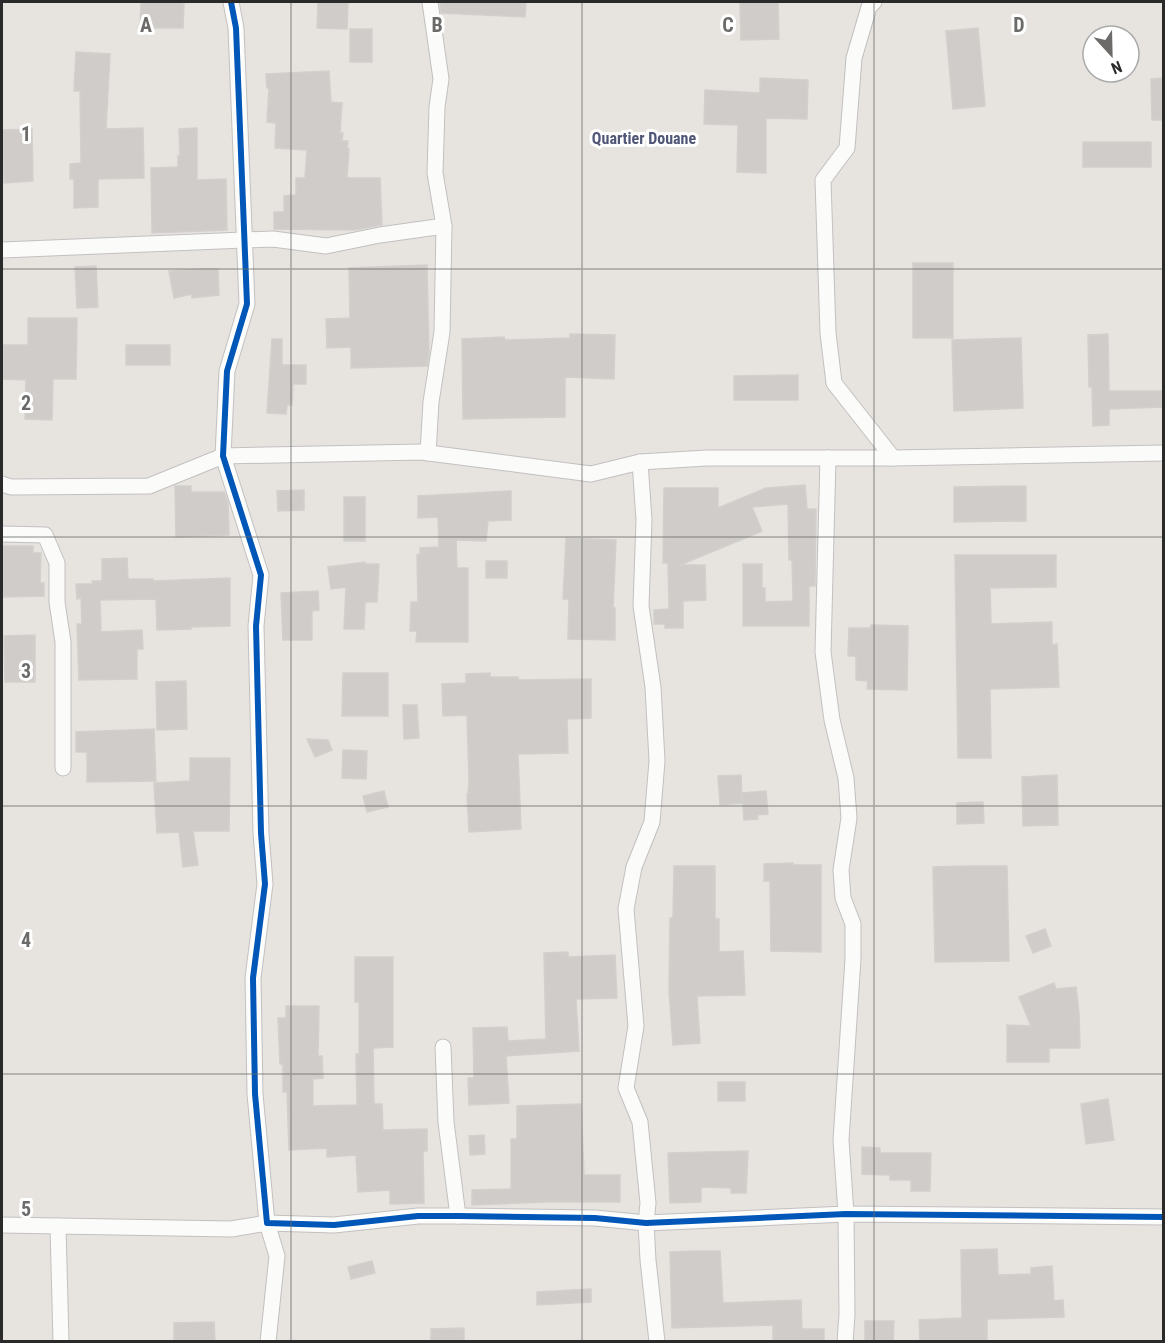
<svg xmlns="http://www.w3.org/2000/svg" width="1165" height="1343" font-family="'Roboto Condensed',sans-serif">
<rect width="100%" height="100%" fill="#e7e4e0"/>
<g fill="#cfccc9" stroke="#d2d0cc" stroke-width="1.5">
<path d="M 141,2 L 184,2 L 183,28 L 140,28 Z"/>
<path d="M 318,2 L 348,2 L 347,29 L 317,28 Z"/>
<path d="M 440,2 L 526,2 L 525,17 L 441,13 Z"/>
<path d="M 740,2 L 778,2 L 779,39 L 741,40 Z"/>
<path d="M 978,28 L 985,106 L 953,109 L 946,31 Z"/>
<rect x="350" y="29" width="22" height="33"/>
<path d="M 76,52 L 110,54 L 106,129 L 143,128 L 144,178 L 98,179 L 98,207 L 74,208 L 74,179 L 70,179 L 70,164 L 81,163 L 80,91 L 74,91 Z"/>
<path d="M 329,71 L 331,102 L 342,103 L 340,133 L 343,133 L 342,141 L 348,141 L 347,149 L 349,149 L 347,178 L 380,178 L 382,225 L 354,230 L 274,229 L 274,212 L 284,212 L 284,196 L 296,195 L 296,178 L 305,178 L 307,150 L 275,148 L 276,123 L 267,122 L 269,88 L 267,88 L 266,74 Z"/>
<path d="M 760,78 L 808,80 L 807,119 L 766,118 L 766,173 L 737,172 L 738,125 L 704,124 L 705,90 L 760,93 Z"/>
<path d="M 1164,78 L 1164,120 L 1152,120 L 1151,79 Z"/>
<path d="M 197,128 L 197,180 L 226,179 L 227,230 L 152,233 L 151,168 L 178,167 L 178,156 L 180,156 L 179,129 Z"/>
<path d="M 32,129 L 33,181 L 4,183 L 3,130 Z"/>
<rect x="1083" y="142" width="68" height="25"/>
<rect x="913" y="263" width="40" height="75"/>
<path d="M 427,265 L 429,353 L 427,366 L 351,368 L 351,347 L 327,348 L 326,319 L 350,318 L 349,268 Z"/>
<path d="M 96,266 L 98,307 L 77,308 L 75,267 Z"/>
<path d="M 202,269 L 218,269 L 219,295 L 192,298 L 192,294 L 174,298 L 169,271 Z"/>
<path d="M 28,318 L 77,318 L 76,379 L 53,379 L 52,420 L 25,419 L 26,380 L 2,379 L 2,345 L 28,345 Z"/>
<path d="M 570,334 L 615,335 L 614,379 L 565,377 L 565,417 L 463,419 L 462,339 L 504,337 L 505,340 L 570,338 Z"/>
<path d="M 1108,334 L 1109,391 L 1164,391 L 1164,407 L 1109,409 L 1109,425 L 1093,426 L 1092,387 L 1089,387 L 1088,335 Z"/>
<path d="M 1021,338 L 1023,408 L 954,411 L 952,340 Z"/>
<path d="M 272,339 L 282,339 L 282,365 L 306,365 L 306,384 L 293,384 L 292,405 L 287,405 L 286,414 L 267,413 Z"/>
<rect x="126" y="345" width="44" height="20"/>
<path d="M 798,375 L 798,400 L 734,400 L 734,376 Z"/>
<path d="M 805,485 L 807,509 L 816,509 L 815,586 L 809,586 L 809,626 L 743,626 L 743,564 L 762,564 L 762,588 L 765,588 L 765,602 L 793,601 L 792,560 L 789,560 L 788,504 L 752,507 L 762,531 L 680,565 L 705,565 L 706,600 L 683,601 L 683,628 L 665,628 L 665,624 L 654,624 L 654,610 L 669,609 L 668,563 L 663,563 L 664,488 L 718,488 L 718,508 L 766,488 Z"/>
<path d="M 175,486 L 191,486 L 191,492 L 224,492 L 228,503 L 229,535 L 176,537 Z"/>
<path d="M 1026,486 L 1026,521 L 954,522 L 954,487 Z"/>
<path d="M 304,490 L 304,510 L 278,511 L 277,491 Z"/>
<path d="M 511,491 L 511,520 L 488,521 L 486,541 L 456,540 L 457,568 L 468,568 L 468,642 L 416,642 L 417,631 L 410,631 L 411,602 L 418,602 L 417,555 L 420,554 L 420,548 L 439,547 L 438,517 L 418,518 L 418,496 Z"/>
<rect x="344" y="497" width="21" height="44"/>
<path d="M 566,538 L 616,540 L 613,608 L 615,608 L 615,640 L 568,639 L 569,599 L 563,599 Z"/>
<path d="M 2,546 L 33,546 L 33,553 L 41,553 L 40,583 L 44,583 L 44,596 L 3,597 Z"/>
<path d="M 955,555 L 1056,555 L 1056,587 L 990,588 L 991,624 L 1052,622 L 1052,645 L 1057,644 L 1059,687 L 990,689 L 991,758 L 958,758 Z"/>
<path d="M 127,558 L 128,579 L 153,579 L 153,581 L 230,578 L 230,626 L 191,627 L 191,629 L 157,630 L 156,599 L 100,600 L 101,632 L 142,630 L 143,649 L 137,649 L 137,679 L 79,680 L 77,624 L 82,624 L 81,598 L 77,599 L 76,584 L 93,584 L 92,581 L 102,581 L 102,559 Z"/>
<rect x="486" y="561" width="21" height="17"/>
<path d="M 365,562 L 365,564 L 379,564 L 377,602 L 365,602 L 364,629 L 344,629 L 346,587 L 331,589 L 328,567 Z"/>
<path d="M 318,591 L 319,610 L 312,611 L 312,640 L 283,640 L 281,593 Z"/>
<path d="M 871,625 L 908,626 L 907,690 L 867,689 L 868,681 L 856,680 L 856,656 L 848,656 L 849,628 L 870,628 Z"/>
<path d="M 35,635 L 35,682 L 5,682 L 4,636 Z"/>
<path d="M 343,673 L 388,673 L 388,716 L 342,716 Z"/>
<path d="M 490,673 L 490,677 L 518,677 L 518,680 L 591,679 L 591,718 L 567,719 L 568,753 L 518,754 L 521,829 L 469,832 L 467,794 L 468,794 L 469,781 L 467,715 L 443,716 L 442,684 L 466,683 L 466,674 Z"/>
<path d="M 186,681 L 187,729 L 157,730 L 156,682 Z"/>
<path d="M 403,705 L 417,705 L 419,738 L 404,739 Z"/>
<path d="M 154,729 L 156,781 L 87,782 L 87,752 L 76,752 L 76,732 Z"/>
<path d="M 307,739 L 328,740 L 332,750 L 315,757 Z"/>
<path d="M 343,750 L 367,751 L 366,779 L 342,778 Z"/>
<path d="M 190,758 L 230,758 L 229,831 L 193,831 L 198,865 L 183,867 L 179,832 L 157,833 L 154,783 L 190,781 Z"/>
<path d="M 741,775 L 742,803 L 720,805 L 718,776 Z"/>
<path d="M 1057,775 L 1058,825 L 1023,826 L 1022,777 Z"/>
<path d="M 384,791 L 388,807 L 367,812 L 363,796 Z"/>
<path d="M 766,791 L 768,814 L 757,815 L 758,819 L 744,820 L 742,793 Z"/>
<path d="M 983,802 L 984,823 L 957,824 L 957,803 Z"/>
<path d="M 793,863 L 793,865 L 821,865 L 821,952 L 771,951 L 770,881 L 764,881 L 764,864 Z"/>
<path d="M 674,866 L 715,866 L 715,919 L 719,919 L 719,952 L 743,951 L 745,995 L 697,996 L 700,1043 L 673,1045 L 669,991 L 670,918 L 673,918 Z"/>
<path d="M 966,866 L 1007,866 L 1009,961 L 935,962 L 933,867 Z"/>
<path d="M 1045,929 L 1051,946 L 1033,953 L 1026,936 Z"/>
<path d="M 568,952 L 568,957 L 615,955 L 617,998 L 576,999 L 579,1051 L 506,1056 L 509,1103 L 469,1105 L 468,1078 L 474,1078 L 473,1028 L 507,1027 L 508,1041 L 546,1039 L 544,953 Z"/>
<path d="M 355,957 L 393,957 L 393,1047 L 373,1048 L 374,1104 L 382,1104 L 383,1130 L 427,1129 L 427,1151 L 423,1151 L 424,1203 L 390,1204 L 390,1190 L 358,1192 L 356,1155 L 327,1157 L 327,1148 L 289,1150 L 287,1092 L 283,1092 L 283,1064 L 280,1064 L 278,1018 L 286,1018 L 286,1006 L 319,1006 L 318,1056 L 322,1056 L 323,1078 L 313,1079 L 313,1106 L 357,1105 L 356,1054 L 359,1054 L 359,1002 L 355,1002 Z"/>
<path d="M 1054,983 L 1056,989 L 1076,987 L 1079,1013 L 1080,1048 L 1049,1048 L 1049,1062 L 1007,1062 L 1007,1025 L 1031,1026 L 1019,997 Z"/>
<rect x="718" y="1082" width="27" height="19"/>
<path d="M 1108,1099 L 1114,1140 L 1086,1144 L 1081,1104 Z"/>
<path d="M 581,1104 L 584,1175 L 620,1175 L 620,1202 L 545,1202 L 472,1205 L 472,1190 L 511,1189 L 511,1139 L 517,1139 L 517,1106 Z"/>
<path d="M 484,1135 L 485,1154 L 470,1155 L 469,1136 Z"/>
<path d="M 862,1147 L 880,1148 L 880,1153 L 931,1153 L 930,1191 L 911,1191 L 911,1180 L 890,1180 L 890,1175 L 862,1174 Z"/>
<path d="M 748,1151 L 746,1193 L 731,1193 L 731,1188 L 701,1187 L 701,1202 L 670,1203 L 668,1153 Z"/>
<path d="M 997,1249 L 998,1275 L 1031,1274 L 1031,1268 L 1052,1266 L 1054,1301 L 1063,1300 L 1064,1317 L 987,1319 L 987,1341 L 920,1341 L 919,1320 L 962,1318 L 961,1250 Z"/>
<path d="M 696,1251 L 720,1251 L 723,1303 L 801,1300 L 802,1329 L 824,1329 L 824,1341 L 773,1341 L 773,1325 L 672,1328 L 670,1252 Z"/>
<path d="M 372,1261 L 375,1273 L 351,1279 L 348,1267 Z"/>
<path d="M 591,1289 L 591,1302 L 537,1305 L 537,1292 Z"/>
<path d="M 865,1321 L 894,1321 L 893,1341 L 865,1341 Z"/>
<path d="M 214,1322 L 215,1341 L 174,1341 L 174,1323 Z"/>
<path d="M 464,1328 L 464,1341 L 431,1341 L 431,1329 Z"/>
</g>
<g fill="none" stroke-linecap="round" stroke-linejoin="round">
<defs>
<g id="street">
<path d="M 231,2 L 236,28 L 247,304 L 227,371 L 223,456 L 261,575 L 256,626 L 261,833 L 265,884 L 253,978 L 255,1094 L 267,1223 L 334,1225 L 418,1216 L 458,1216 L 595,1218 L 646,1223 L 846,1214 L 1164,1217"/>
<path d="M 874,2 L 869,7 L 854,58 L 847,148 L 823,180 L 828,333 L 834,383 L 893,458"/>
<path d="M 2,250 L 244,240 L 273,239 L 326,246 L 380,235 L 444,226"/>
<path d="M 428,453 L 431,402 L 442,332 L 444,226 L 435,173 L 437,107 L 441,79 L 430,2"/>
<path d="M 828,458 L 823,652 L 832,720 L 846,778 L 849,818 L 841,870 L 843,898 L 853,924 L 853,959 L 841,1140 L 846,1214 L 847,1314 L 845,1342"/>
<path d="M 640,462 L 644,520 L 641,606 L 653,687 L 657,761 L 652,822 L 634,867 L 626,909 L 636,1026 L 626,1088 L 640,1122 L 648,1203 L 646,1223 L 648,1260 L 657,1342"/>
<path d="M 2,484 L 11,487 L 149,486 L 223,456 L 421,452 L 591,474 L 640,462 L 707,458 L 893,458 L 1164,453"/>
<path d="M 2,534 L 45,535 L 57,563 L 57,602 L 63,642 L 63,768"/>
<path d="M 443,1047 L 446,1122 L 458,1216"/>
<path d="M 2,1225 L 58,1226 L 61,1342"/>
<path d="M 58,1226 L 231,1229 L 267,1223 L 277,1256 L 268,1342"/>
</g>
</defs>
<use href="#street" stroke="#c2c0c0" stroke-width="17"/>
<use href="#street" stroke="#fbfbfa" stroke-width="15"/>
<defs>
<path id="cycleway" d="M 231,2 L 236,28 L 247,304 L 227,371 L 223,456 L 261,575 L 256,626 L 261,833 L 265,884 L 253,978 L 255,1094 L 267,1223 L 334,1225 L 418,1216 L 458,1216 L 595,1218 L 646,1223 L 846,1214 L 1164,1217"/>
</defs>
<use href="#cycleway" stroke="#fff" stroke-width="10"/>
<use href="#cycleway" stroke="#0057b8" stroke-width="6"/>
</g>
<path fill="none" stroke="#6c6b6a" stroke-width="1.5" stroke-opacity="0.55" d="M 291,2 L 291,1342M 582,2 L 582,1342M 874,2 L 874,1342M 2,269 L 1164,269M 2,537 L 1164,537M 2,806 L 1164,806M 2,1074 L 1164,1074"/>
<g text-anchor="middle" stroke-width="6" stroke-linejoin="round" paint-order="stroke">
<g font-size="16" font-weight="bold" fill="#4f5676" stroke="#fff">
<text x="644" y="144">Quartier Douane</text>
</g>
</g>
<g font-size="20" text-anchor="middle" font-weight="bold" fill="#6c6b6a" stroke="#fff" stroke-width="6" stroke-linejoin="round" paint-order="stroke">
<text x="146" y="32">A</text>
<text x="437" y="32">B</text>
<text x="728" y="32">C</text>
<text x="1019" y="32">D</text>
<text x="26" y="141">1</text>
<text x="26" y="410">2</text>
<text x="26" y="678">3</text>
<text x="26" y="947">4</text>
<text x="26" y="1216">5</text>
</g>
<rect width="1165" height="1343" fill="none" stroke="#2a2a2a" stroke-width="6"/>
<g transform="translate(1111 54) rotate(158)"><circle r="28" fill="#ffffff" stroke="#aaaaaa" stroke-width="1.5"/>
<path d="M0-4.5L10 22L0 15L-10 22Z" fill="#6c6b6a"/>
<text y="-9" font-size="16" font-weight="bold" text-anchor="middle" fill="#2a2a2a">N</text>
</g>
</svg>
